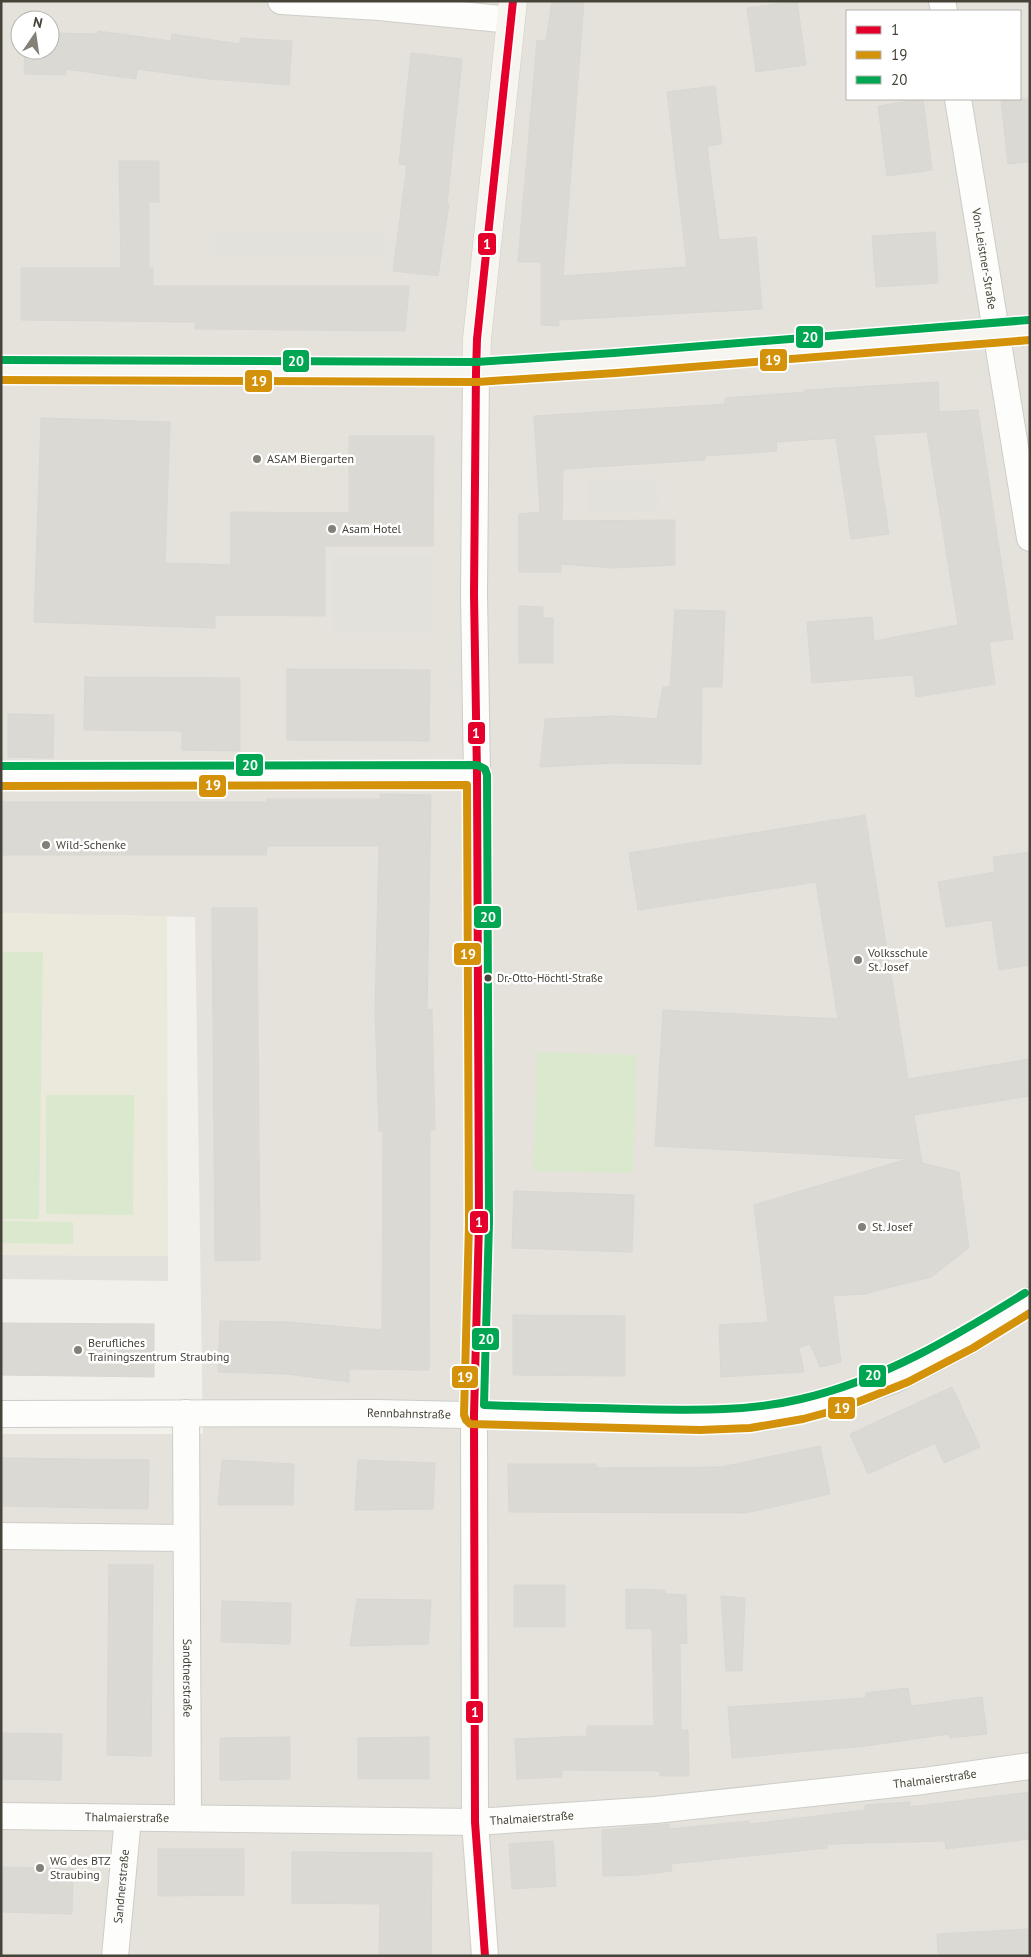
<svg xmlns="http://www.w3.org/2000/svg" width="1031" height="1957" font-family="'PT Sans',sans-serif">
<rect width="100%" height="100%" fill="#f1f0eb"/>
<path fill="#e4e2da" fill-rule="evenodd" d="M 1,1 L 1030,1 L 1030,1956 L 1,1956 L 1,1434 L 203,1434 L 195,917 L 1,913 ZM 847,11 L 1020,11 L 1020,99 L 847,99 ZM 20,20 L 50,20 L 50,50 L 20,50 Z"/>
<path fill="#eae9db" d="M 1,913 L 167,916 L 168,1256 L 1,1255 Z"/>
<g fill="#dae9ce">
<path d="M 1,952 L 43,952 L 39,1219 L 1,1219 Z"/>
<path d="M 537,1052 L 637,1055 L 633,1173 L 533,1171 Z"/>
<path d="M 46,1095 L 134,1095 L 133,1215 L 46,1214 Z"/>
<path d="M 1,1221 L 73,1222 L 73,1244 L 1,1243 Z"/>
</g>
<g fill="#e2e1dc">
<path d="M 214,232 L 386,234 L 385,256 L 214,254 Z"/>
<path d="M 658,478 L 659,510 L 587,512 L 587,480 Z"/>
<path d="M 432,556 L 433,633 L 333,634 L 333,557 Z"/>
<path d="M 1,1255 L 168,1256 L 168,1281 L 1,1279 Z"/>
</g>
<g fill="#dad9d4" stroke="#d9d7d1">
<path d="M 552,1 L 584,1 L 563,276 L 687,267 L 667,92 L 715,86 L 722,144 L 707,146 L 719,240 L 756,237 L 762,309 L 559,320 L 559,326 L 541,325 L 541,262 L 518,262 L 537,40 L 546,41 Z"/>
<path d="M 797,1 L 806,65 L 756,72 L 747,8 Z"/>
<path d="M 98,31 L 171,41 L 172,34 L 240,44 L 240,38 L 292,41 L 289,85 L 209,79 L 137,69 L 136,79 L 66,69 L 66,75 L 24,74 L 25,50 L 50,50 L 50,33 L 98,34 Z"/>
<path d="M 411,53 L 462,59 L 447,204 L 449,204 L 438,276 L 393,271 L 407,165 L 399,164 Z"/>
<path d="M 923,99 L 932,170 L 887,176 L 878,106 Z"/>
<path d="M 1001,99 L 1030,99 L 1030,162 L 1008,164 Z"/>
<path d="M 119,161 L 159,161 L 159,202 L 149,202 L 149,268 L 153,268 L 153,286 L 409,286 L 405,331 L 195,329 L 195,322 L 21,320 L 21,268 L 121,268 Z"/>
<path d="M 935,232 L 938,283 L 876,287 L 872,236 Z"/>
<path d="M 938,382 L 939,412 L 978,410 L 1013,639 L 989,642 L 995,684 L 916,697 L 913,675 L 812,683 L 807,622 L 872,617 L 874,641 L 958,625 L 927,432 L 874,435 L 889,534 L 851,539 L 836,438 L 776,442 L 777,451 L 705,456 L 705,460 L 563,469 L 562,521 L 675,520 L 675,565 L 613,568 L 561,564 L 561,572 L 519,572 L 519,514 L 540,512 L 534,416 L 725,404 L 725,398 L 805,392 L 805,390 Z"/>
<path d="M 41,418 L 170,422 L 165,563 L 231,565 L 231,512 L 349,513 L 349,436 L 434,436 L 433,546 L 325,546 L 325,616 L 215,615 L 215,628 L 34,622 Z"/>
<path d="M 519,606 L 543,607 L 543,618 L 553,618 L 553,663 L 519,663 Z"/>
<path d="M 675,610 L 725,611 L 722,687 L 702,687 L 701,764 L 613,763 L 540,767 L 545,719 L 615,716 L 657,719 L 663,687 L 670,687 Z"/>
<path d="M 287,669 L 430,670 L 429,741 L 287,740 Z"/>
<path d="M 85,677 L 240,678 L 240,751 L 182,750 L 182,731 L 84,730 Z"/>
<path d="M 8,714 L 54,715 L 53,758 L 8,757 Z"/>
<path d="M 380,794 L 431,795 L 427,1010 L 432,1009 L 435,1130 L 430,1130 L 429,1370 L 349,1369 L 349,1382 L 287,1374 L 218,1372 L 220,1321 L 288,1322 L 382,1330 L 383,1131 L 379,1131 L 375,1011 L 379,846 L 267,846 L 266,855 L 1,855 L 1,802 L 267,802 L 267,799 L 380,799 Z"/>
<path d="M 865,815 L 908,1079 L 1030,1059 L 1030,1096 L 914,1115 L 922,1163 L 959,1172 L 969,1248 L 931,1277 L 864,1294 L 833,1296 L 841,1362 L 820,1367 L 810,1344 L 799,1348 L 804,1372 L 721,1377 L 719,1325 L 768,1322 L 754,1205 L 907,1159 L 655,1146 L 663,1010 L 838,1019 L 816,882 L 638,910 L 629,853 Z"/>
<path d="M 1030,852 L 1030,965 L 999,970 L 992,920 L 946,927 L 938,882 L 995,872 L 993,857 Z"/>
<path d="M 212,908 L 257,908 L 260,1260 L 215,1261 Z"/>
<path d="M 514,1191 L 634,1195 L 632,1252 L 512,1248 Z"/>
<path d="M 513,1315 L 625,1316 L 625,1376 L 513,1375 Z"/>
<path d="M 1,1323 L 154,1324 L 154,1377 L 1,1375 Z"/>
<path d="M 952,1387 L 980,1447 L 944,1463 L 935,1443 L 868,1474 L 850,1434 Z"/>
<path d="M 820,1446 L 830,1494 L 746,1513 L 509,1512 L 508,1464 L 596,1464 L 596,1468 L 721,1467 Z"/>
<path d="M 1,1458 L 149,1460 L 148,1509 L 1,1506 Z"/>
<path d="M 222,1460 L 294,1464 L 293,1505 L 218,1505 Z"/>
<path d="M 358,1460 L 435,1463 L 433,1509 L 355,1510 Z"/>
<path d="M 109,1565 L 153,1565 L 151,1756 L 107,1755 Z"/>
<rect x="514" y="1585" width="51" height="42"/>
<path d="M 626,1589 L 665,1590 L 665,1594 L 686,1595 L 687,1644 L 680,1643 L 681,1730 L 688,1730 L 689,1776 L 660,1776 L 660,1771 L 562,1770 L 562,1777 L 517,1779 L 515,1739 L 587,1736 L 587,1726 L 654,1726 L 652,1629 L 626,1629 Z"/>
<path d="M 721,1596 L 745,1598 L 742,1671 L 726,1671 Z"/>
<path d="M 357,1599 L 431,1600 L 428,1644 L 350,1646 Z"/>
<path d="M 222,1601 L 291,1603 L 290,1644 L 221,1642 Z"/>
<path d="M 908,1688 L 911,1706 L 982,1697 L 987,1734 L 950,1738 L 949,1734 L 866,1746 L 732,1758 L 728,1707 L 866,1698 L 866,1693 Z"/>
<path d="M 1,1733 L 62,1734 L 61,1780 L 1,1779 Z"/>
<path d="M 290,1737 L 290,1779 L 220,1780 L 220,1738 Z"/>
<path d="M 429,1737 L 429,1779 L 358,1779 L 358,1738 Z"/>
<path d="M 1030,1792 L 1030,1839 L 946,1849 L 945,1841 L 827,1844 L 827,1848 L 671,1864 L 672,1871 L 639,1875 L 603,1876 L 602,1830 L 669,1824 L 669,1829 L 749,1821 L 750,1824 L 865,1810 L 865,1805 L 910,1802 L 910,1807 Z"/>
<path d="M 553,1841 L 556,1886 L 512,1889 L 509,1844 Z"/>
<path d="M 158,1849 L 244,1849 L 244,1895 L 158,1896 Z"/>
<path d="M 292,1852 L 432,1853 L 431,1956 L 379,1956 L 380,1904 L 292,1903 Z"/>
<path d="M 1,1867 L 73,1869 L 72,1914 L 1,1912 Z"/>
<path d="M 1030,1929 L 1030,1956 L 938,1956 L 937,1934 Z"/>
</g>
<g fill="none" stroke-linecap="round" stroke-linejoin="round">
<defs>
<g id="street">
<path d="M 281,1 L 379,7 L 511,20"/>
<path d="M 942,1 L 944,11"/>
<path id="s1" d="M 958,99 L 1030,538"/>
<path d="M 476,372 L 474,594 L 477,775 L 479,1223 L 474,1415 L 475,1822 L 485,1956"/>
<path d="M 1,776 L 477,775"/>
<path id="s2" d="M 186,1413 L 188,1817"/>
<path id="s3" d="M 1,1414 L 376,1413 L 691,1420 L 765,1416 L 825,1403 L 894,1380 L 974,1338 L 1030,1301"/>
<path d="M 1,1536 L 186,1538"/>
<path id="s4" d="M 1,1816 L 475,1822 L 655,1810 L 923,1781 L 1030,1766"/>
<path id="s5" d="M 115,1956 L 128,1818"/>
</g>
<g id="secondary">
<path d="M 1,370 L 476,372 L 615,363 L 1030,330"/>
<path d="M 476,372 L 477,339 L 513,1"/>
</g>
</defs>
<use href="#street" stroke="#cecdc9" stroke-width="28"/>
<use href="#secondary" stroke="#cfcdc3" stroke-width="29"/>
<use href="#street" stroke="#fdfdfc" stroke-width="26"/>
<use href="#secondary" stroke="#f6f5f0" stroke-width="28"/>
<defs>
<path id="bus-1" d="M 485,1956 L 475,1822 L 474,1415 L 479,1223 L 477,775 L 474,594 L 476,372 L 477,339 L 513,1"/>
<g id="bus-2">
<path d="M 1,380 L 477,382 L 616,373 L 1030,340"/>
<path d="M 1,786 L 467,785 L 469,1223 L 464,1415 L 466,1420 L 470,1424 L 700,1430 L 750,1428 L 803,1419 L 840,1409 L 908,1382 L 973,1348 L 1030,1313"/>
</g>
<g id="bus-3">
<path d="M 1,360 L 476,362 L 614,353 L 1029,320"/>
<path d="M 1,766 L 477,765 L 485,769 L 487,775 L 489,1223 L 484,1405 C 535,1407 585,1408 635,1409 C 691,1410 747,1412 801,1399 C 883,1380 954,1337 1025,1293"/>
</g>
</defs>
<use href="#bus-1" stroke="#fff" stroke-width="11"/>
<use href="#bus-2" stroke="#fff" stroke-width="11"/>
<use href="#bus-3" stroke="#fff" stroke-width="11"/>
<use href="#bus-1" stroke="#e4002b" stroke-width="8"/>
<use href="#bus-2" stroke="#d4920b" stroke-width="8"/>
<use href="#bus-3" stroke="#00a651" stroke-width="8"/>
</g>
<g fill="#828077" stroke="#fff" stroke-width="2">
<circle cx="257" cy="459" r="5"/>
<circle cx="332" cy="529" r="5"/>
<circle cx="46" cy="845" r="5"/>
<circle cx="858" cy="960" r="5"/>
<circle cx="862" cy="1227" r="5"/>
<circle cx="78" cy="1350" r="5"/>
<circle cx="40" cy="1868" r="5"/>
</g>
<circle fill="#464338" stroke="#fff" stroke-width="2" cx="488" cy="978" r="4.5"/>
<g text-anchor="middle" stroke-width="5" stroke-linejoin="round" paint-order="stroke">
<g font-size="11" fill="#464338" stroke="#fff" text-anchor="start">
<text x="497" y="982">Dr.-Otto-Höchtl-Straße</text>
</g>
<g font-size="12" fill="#464338" stroke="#fff">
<text dy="4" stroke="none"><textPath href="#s1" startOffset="162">Von-Leistner-Straße</textPath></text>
<text dy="4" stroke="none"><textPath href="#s3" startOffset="408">Rennbahnstraße</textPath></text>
<text dy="4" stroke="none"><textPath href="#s2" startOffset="265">Sandtnerstraße</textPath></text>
<text dy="4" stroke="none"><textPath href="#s4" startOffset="936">Thalmaierstraße</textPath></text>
<text dy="4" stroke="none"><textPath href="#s4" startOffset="126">Thalmaierstraße</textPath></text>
<text dy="4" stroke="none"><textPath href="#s4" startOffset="531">Thalmaierstraße</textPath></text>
<text dy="4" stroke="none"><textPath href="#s5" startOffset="70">Sandnerstraße</textPath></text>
</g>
<g font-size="12" fill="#464338" stroke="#fff" text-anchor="start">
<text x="267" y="463">ASAM Biergarten</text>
<text x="342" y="533">Asam Hotel</text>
<text x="56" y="849">Wild-Schenke</text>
<text x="868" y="957">Volksschule<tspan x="868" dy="14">St. Josef</tspan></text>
<text x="872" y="1231">St. Josef</text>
<text x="88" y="1347">Berufliches<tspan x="88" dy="14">Trainingszentrum Straubing</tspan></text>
<text x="50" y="1865">WG des BTZ<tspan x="50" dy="14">Straubing</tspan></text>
</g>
</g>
<g stroke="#fff" stroke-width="2">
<rect x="477" y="232" width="20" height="24" rx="5" fill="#e4002b"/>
<rect x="795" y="325" width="29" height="24" rx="5" fill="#00a651"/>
<rect x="759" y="348" width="29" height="24" rx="5" fill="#d4920b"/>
<rect x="282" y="349" width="28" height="24" rx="5" fill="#00a651"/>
<rect x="244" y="369" width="29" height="24" rx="5" fill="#d4920b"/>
<rect x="467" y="721" width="19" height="24" rx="5" fill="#e4002b"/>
<rect x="235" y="753" width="29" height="24" rx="5" fill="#00a651"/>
<rect x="198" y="774" width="29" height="24" rx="5" fill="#d4920b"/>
<rect x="473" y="905" width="29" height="24" rx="5" fill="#00a651"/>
<rect x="453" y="942" width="29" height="24" rx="5" fill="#d4920b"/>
<rect x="469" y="1210" width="20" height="24" rx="5" fill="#e4002b"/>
<rect x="471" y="1327" width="29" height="24" rx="5" fill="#00a651"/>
<rect x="858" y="1364" width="29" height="24" rx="5" fill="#00a651"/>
<rect x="451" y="1365" width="28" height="24" rx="5" fill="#d4920b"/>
<rect x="827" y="1396" width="29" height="24" rx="5" fill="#d4920b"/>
<rect x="465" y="1700" width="19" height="24" rx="5" fill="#e4002b"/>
</g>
<g font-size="14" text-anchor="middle" font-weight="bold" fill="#fff">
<text x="487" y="249">1</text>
<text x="810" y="342">20</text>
<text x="773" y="365">19</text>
<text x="296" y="366">20</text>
<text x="259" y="386">19</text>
<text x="476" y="738">1</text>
<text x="250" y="770">20</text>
<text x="213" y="790">19</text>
<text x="488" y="922">20</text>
<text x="468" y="959">19</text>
<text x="479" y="1227">1</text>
<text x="486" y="1344">20</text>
<text x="873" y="1380">20</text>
<text x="465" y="1382">19</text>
<text x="842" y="1413">19</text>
<text x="475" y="1717">1</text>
</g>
<rect width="1031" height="1957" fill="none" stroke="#464338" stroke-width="5"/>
<rect x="846" y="10" width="175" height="90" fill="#ffffff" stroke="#b5b4af"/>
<rect x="856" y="26" width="25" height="8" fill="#e4002b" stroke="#b5b4af"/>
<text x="891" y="35" font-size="15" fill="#464338">1</text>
<rect x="856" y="51" width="25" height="8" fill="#d4920b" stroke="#b5b4af"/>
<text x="891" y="60" font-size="15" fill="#464338">19</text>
<rect x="856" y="76" width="25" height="8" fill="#00a651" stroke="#b5b4af"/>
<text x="891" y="85" font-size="15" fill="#464338">20</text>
<g transform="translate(35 35) rotate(13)"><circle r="24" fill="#ffffff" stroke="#b5b4af"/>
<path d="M0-4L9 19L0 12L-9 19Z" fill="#828077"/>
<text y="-8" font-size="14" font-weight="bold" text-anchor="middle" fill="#464338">N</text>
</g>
</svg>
